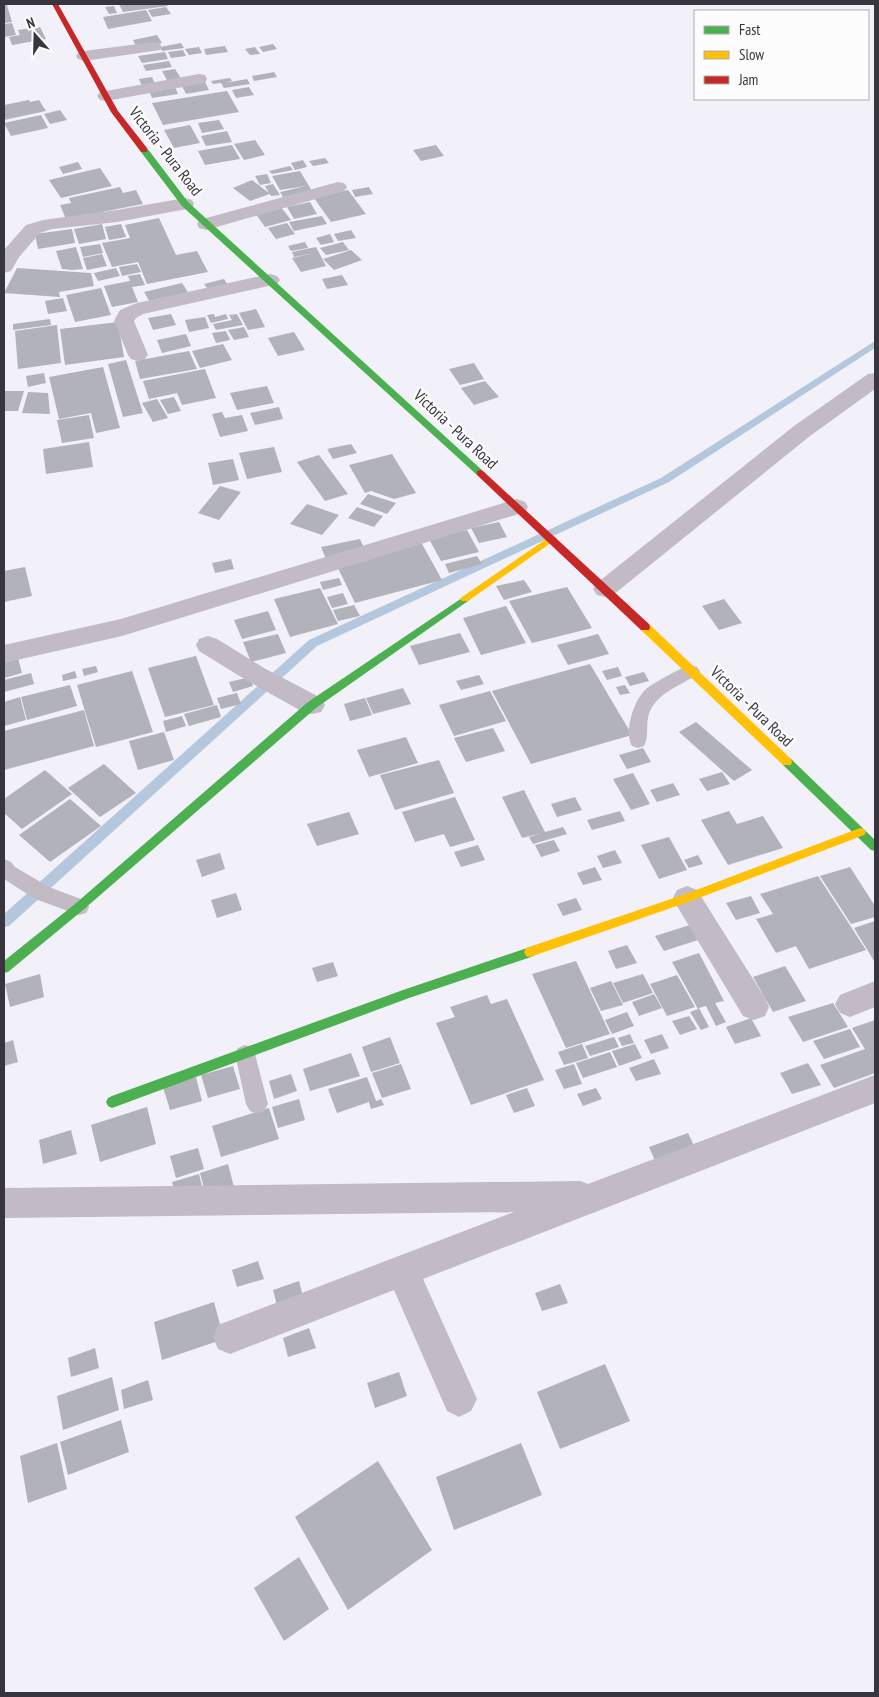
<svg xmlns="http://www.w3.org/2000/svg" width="879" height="1697" font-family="'PT Sans Narrow',sans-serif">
<rect width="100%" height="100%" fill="#f2f0f8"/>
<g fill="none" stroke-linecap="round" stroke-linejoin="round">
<path fill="#b5c7dc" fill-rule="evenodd" d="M 875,341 L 875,348 L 669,482 L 317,646 L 9,926 L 4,927 L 4,914 L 309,640 L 661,478 Z"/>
</g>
<g fill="#b1b2ba">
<path d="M 119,4 L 167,4 L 168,6 L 123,12 Z"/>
<path d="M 4,5 L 7,5 L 12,22 L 4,23 Z"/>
<path d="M 114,6 L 117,13 L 109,14 L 105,7 Z"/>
<path d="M 166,7 L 171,14 L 152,17 L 148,10 Z"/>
<path d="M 146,10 L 152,21 L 108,29 L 103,17 Z"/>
<path d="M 12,23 L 16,35 L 4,37 L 4,24 Z"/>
<path d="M 40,27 L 46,39 L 12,45 L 9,37 L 20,35 L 18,30 Z"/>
<path d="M 157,35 L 162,43 L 137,48 L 133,40 Z"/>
<path d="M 181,43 L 184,48 L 162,51 L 160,47 Z"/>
<path d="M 273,44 L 277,49 L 263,52 L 259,47 Z"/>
<path d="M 225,46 L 228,52 L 206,55 L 204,49 Z"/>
<path d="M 199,47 L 202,53 L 189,55 L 185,49 Z"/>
<path d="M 255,47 L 260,54 L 250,55 L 245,49 Z"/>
<path d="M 183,50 L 186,56 L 171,58 L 168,52 Z"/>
<path d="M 165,52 L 168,59 L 142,63 L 138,56 Z"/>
<path d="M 169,61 L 172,67 L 146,71 L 143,65 Z"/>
<path d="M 175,69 L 182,80 L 168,82 L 162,71 Z"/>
<path d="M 274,72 L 277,77 L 254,81 L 252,76 Z"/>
<path d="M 152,77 L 155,84 L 142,86 L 139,79 Z"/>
<path d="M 230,78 L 232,81 L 225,83 L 247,79 L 250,84 L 224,88 L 221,83 L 213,84 L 211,81 Z"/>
<path d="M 205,82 L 209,90 L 186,94 L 182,86 Z"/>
<path d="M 175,87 L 178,94 L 152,98 L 149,91 Z"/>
<path d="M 249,87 L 254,95 L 236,98 L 232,90 Z"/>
<path d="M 227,91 L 239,112 L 163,125 L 152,103 Z"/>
<path d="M 29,100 L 30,102 L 39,100 L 46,111 L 4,120 L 4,105 Z"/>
<path d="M 60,110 L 67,120 L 50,124 L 44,114 Z"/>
<path d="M 41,115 L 48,128 L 11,136 L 4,123 Z"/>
<path d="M 219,120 L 224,129 L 202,133 L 198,123 Z"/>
<path d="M 190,125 L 200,143 L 174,148 L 164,130 Z"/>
<path d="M 227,131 L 232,142 L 206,146 L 201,136 Z"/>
<path d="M 255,140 L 265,155 L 244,160 L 234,144 Z"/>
<path d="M 232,145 L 240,159 L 205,165 L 198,151 Z"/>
<path d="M 436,145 L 444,156 L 421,161 L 413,150 Z"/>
<path d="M 325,158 L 329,163 L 313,166 L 309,161 Z"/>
<path d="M 303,160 L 307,167 L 295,170 L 291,163 Z"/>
<path d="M 78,162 L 82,169 L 63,174 L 59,167 Z"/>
<path d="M 290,166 L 293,170 L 272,174 L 269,171 Z"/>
<path d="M 100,168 L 112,186 L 61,198 L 49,180 Z"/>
<path d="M 300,171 L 312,191 L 283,197 L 280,192 L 306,186 L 280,190 L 272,176 Z"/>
<path d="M 267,174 L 271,183 L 260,185 L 255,176 Z"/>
<path d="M 252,180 L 269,193 L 265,186 L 273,184 L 280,195 L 271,196 L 270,194 L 250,201 L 233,188 Z"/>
<path d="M 120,187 L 123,193 L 136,190 L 143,204 L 66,219 L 60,205 L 71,203 L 69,198 Z"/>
<path d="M 369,187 L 373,194 L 355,197 L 352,190 Z"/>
<path d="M 348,190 L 366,214 L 331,222 L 314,198 Z"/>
<path d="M 310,202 L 317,214 L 294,219 L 287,207 Z"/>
<path d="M 280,206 L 291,220 L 265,227 L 255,213 Z"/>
<path d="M 322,216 L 327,224 L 294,231 L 289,222 Z"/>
<path d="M 159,218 L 176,255 L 197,251 L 208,272 L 147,284 L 138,262 L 112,267 L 102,243 L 130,238 L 125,225 Z"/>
<path d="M 287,223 L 295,234 L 276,239 L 268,228 Z"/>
<path d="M 102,224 L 106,239 L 79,244 L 74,229 Z"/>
<path d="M 121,224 L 126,237 L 109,240 L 105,227 Z"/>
<path d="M 72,229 L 75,243 L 38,249 L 35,234 Z"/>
<path d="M 351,230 L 356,238 L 338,241 L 334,234 Z"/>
<path d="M 330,234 L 334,242 L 321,245 L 316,238 Z"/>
<path d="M 305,242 L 308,248 L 291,251 L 288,246 Z"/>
<path d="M 343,242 L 349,250 L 326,255 L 320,248 Z"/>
<path d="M 100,244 L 103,253 L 83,257 L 80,247 Z"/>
<path d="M 76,247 L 83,269 L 72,270 L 62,269 L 56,251 Z"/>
<path d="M 316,247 L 326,266 L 301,272 L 292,258 L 314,253 L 294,257 L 292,252 Z"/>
<path d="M 351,250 L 362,260 L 334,270 L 323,259 Z"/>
<path d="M 102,254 L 107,266 L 87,270 L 83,258 Z"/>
<path d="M 137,264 L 141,272 L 122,276 L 119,267 Z"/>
<path d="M 17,268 L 91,273 L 94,286 L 59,292 L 60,297 L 4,293 Z"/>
<path d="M 116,268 L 120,276 L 98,281 L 94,273 Z"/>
<path d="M 140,274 L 145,285 L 132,287 L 138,302 L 112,307 L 104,286 L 130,281 L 128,276 Z"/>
<path d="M 342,275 L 348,285 L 327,289 L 322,279 Z"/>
<path d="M 224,279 L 230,288 L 210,292 L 204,284 Z"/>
<path d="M 182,283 L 189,294 L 151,304 L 144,292 Z"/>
<path d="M 101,288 L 111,315 L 75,322 L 66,295 Z"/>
<path d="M 63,298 L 67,311 L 48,314 L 45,301 Z"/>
<path d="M 256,309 L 265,327 L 248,330 L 239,313 Z"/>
<path d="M 171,314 L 176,325 L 153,330 L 148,318 Z"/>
<path d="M 214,314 L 215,317 L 226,314 L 228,319 L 211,323 L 207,315 Z"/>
<path d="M 237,314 L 243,325 L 216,330 L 213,324 L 232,320 L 229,315 Z"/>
<path d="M 205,317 L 209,328 L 189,332 L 185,320 Z"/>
<path d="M 50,319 L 51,325 L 13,330 L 13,324 Z"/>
<path d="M 118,322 L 124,357 L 65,365 L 60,329 Z"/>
<path d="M 57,325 L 61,363 L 18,369 L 15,331 Z"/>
<path d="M 244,327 L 249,337 L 234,340 L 228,330 Z"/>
<path d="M 226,331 L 230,340 L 216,343 L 212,333 Z"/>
<path d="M 294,332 L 305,350 L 278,356 L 268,338 Z"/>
<path d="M 186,334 L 191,346 L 162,353 L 157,340 Z"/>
<path d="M 223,344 L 232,360 L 200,368 L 192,351 Z"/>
<path d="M 189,351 L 197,369 L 140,379 L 135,361 Z"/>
<path d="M 126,360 L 143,413 L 123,417 L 108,364 Z"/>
<path d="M 474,363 L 484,379 L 460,385 L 449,369 Z"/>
<path d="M 103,367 L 120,428 L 96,433 L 91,413 L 59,419 L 49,377 Z"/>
<path d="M 205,369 L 216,398 L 182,405 L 177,393 L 149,399 L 143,381 Z"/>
<path d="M 44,373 L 46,383 L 28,387 L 26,376 Z"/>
<path d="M 485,381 L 499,397 L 474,405 L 461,388 Z"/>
<path d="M 267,386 L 274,403 L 237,410 L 230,393 Z"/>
<path d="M 4,391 L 24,391 L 18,411 L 4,411 Z"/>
<path d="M 28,392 L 48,393 L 50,414 L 22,413 Z"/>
<path d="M 174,397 L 181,411 L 168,414 L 160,400 Z"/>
<path d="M 157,399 L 168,418 L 153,422 L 142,403 Z"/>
<path d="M 279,407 L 283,419 L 255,425 L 250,413 Z"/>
<path d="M 222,412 L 225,418 L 242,415 L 248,431 L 220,437 L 212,414 Z"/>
<path d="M 89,415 L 94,438 L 62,443 L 57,420 Z"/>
<path d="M 89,442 L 93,467 L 46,474 L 43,449 Z"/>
<path d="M 351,444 L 357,453 L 333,459 L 327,449 Z"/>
<path d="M 274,447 L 282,472 L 247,479 L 239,453 Z"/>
<path d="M 392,454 L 416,493 L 394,499 L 371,491 L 365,493 L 349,465 Z"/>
<path d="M 319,455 L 348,494 L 325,501 L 297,462 Z"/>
<path d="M 233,459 L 239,480 L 213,485 L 208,463 Z"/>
<path d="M 220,486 L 241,492 L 219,520 L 198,513 Z"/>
<path d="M 368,494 L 396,503 L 387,514 L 360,504 Z"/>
<path d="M 307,504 L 339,515 L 322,535 L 290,524 Z"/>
<path d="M 357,507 L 383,516 L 374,527 L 348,518 Z"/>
<path d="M 499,522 L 507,537 L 479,543 L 471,528 Z"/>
<path d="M 467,530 L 479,552 L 441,561 L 429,539 Z"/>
<path d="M 360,539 L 365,550 L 326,559 L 321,547 Z"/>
<path d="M 421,542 L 442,580 L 355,603 L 336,564 Z"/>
<path d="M 477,556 L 482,564 L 449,573 L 445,564 Z"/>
<path d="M 231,559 L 234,569 L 215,573 L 212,563 Z"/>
<path d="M 25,567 L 32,596 L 4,602 L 4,571 Z"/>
<path d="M 339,578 L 342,585 L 323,590 L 320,582 Z"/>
<path d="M 524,580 L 532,592 L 504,600 L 496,586 Z"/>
<path d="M 567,587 L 592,628 L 532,643 L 509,601 Z"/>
<path d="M 320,588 L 338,624 L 290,637 L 274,599 Z"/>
<path d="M 343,593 L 348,604 L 332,608 L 327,597 Z"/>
<path d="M 724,599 L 742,623 L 719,630 L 702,606 Z"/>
<path d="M 354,605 L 360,616 L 338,621 L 333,610 Z"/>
<path d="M 506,606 L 526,643 L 481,655 L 463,618 Z"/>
<path d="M 268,611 L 276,630 L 242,639 L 234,620 Z"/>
<path d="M 460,633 L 470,652 L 419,665 L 410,646 Z"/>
<path d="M 278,634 L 286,653 L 251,662 L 243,642 Z"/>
<path d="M 598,634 L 609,654 L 568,665 L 557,645 Z"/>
<path d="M 196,656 L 214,705 L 165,717 L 148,668 Z"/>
<path d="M 18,658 L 22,673 L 4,678 L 4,661 Z"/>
<path d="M 590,664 L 632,735 L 531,764 L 492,691 Z"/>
<path d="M 96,666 L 98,672 L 84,676 L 82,669 Z"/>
<path d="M 618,667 L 622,676 L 607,680 L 602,671 Z"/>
<path d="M 75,671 L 77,678 L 63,681 L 62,675 Z"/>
<path d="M 132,671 L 153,732 L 96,747 L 77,685 Z"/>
<path d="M 644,672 L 649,681 L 630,686 L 625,677 Z"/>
<path d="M 31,673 L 34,684 L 4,692 L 4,680 Z"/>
<path d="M 479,675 L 484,684 L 461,690 L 456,681 Z"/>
<path d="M 250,677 L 253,686 L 233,692 L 229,682 Z"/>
<path d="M 70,685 L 77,706 L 27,720 L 21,697 Z"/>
<path d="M 625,685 L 630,693 L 620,695 L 616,687 Z"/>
<path d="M 403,688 L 411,704 L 373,714 L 366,698 Z"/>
<path d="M 490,691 L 506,721 L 454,736 L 439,705 Z"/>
<path d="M 237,693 L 241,704 L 221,709 L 217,698 Z"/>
<path d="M 20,697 L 26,720 L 4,726 L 4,702 Z"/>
<path d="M 365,698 L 372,715 L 350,721 L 344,704 Z"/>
<path d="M 217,705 L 221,717 L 189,726 L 184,714 Z"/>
<path d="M 84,710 L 94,746 L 4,770 L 4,731 Z"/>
<path d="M 182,716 L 186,726 L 166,732 L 163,721 Z"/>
<path d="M 696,722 L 752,770 L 734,781 L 679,732 Z"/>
<path d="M 493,728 L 505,751 L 466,762 L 454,738 Z"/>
<path d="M 164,732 L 174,760 L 138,770 L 129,741 Z"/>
<path d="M 406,737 L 418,763 L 369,777 L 357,750 Z"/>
<path d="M 643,748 L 651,762 L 627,769 L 619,755 Z"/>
<path d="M 439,760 L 454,793 L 395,810 L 380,775 Z"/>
<path d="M 104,764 L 136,793 L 100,817 L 68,788 Z"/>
<path d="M 45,770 L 72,794 L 22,829 L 4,813 L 4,799 Z"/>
<path d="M 722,772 L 730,784 L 707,791 L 699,779 Z"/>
<path d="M 633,773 L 650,804 L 631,810 L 613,779 Z"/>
<path d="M 673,783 L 680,795 L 657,802 L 650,790 Z"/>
<path d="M 524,790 L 545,832 L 563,827 L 567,834 L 533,844 L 529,837 L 542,833 L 522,838 L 502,797 Z"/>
<path d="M 455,797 L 475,840 L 450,847 L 444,834 L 415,842 L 402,812 Z"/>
<path d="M 575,797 L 582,810 L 557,817 L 551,804 Z"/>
<path d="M 70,799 L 101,826 L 50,862 L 19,835 Z"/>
<path d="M 620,811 L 625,821 L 592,830 L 587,820 Z"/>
<path d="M 729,811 L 737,824 L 763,816 L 783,848 L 728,865 L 701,820 Z"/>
<path d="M 349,812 L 359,834 L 317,846 L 307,824 Z"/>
<path d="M 669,837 L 687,870 L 659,879 L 641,845 Z"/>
<path d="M 554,840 L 560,851 L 541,857 L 535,845 Z"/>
<path d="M 478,845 L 485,860 L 461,867 L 454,852 Z"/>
<path d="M 615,850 L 622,863 L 603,868 L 597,856 Z"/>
<path d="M 220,853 L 225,869 L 202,877 L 196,860 Z"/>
<path d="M 698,855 L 703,864 L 689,868 L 684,860 Z"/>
<path d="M 595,867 L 602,880 L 583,885 L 577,873 Z"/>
<path d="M 850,867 L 875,906 L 875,917 L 851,924 L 820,876 Z"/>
<path d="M 818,876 L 866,950 L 809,969 L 796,946 L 776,953 L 756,919 L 773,914 L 760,894 Z"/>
<path d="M 236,893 L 242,910 L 217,918 L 211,900 Z"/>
<path d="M 751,896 L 760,913 L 736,920 L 726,903 Z"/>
<path d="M 576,898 L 582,910 L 563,916 L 557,904 Z"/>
<path d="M 875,921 L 875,960 L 874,961 L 854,928 Z"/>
<path d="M 690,925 L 698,940 L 664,951 L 655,936 Z"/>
<path d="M 627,945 L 637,963 L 616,969 L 608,951 Z"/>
<path d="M 699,953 L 724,1001 L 715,1003 L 726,1022 L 716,1026 L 706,1006 L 699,1008 L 709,1027 L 701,1030 L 690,1012 L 698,1009 L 672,962 Z"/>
<path d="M 576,961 L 610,1034 L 566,1048 L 532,974 Z"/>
<path d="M 333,962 L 338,976 L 317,982 L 312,968 Z"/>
<path d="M 785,966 L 806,1001 L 773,1012 L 753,977 Z"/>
<path d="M 40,974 L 44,997 L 10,1007 L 5,984 Z"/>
<path d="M 643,974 L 653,993 L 623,1003 L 613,983 Z"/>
<path d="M 677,975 L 695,1007 L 667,1016 L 650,984 Z"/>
<path d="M 611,981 L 623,1005 L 601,1011 L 590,988 Z"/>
<path d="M 654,994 L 662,1008 L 639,1016 L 632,1002 Z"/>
<path d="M 487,995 L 491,1004 L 507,999 L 544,1080 L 471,1105 L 436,1023 L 455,1017 L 450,1007 Z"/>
<path d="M 833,1003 L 848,1027 L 803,1042 L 788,1017 Z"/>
<path d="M 627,1012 L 634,1026 L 612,1034 L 605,1020 Z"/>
<path d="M 689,1016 L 697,1029 L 680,1035 L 672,1021 Z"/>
<path d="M 751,1018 L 761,1036 L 735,1044 L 726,1027 Z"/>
<path d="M 875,1020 L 875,1073 L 834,1088 L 820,1065 L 865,1049 L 852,1028 Z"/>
<path d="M 850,1029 L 860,1047 L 824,1059 L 813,1041 Z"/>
<path d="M 630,1034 L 634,1043 L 622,1046 L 618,1038 Z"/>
<path d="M 662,1034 L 669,1048 L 651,1054 L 644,1040 Z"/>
<path d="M 390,1037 L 400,1063 L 371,1072 L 362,1047 Z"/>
<path d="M 614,1037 L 619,1047 L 590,1056 L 585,1046 Z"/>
<path d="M 13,1040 L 18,1062 L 4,1066 L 4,1043 Z"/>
<path d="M 582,1044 L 588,1058 L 564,1065 L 558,1052 Z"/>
<path d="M 635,1044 L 642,1058 L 619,1066 L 612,1051 Z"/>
<path d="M 610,1052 L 617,1067 L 583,1078 L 576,1063 Z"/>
<path d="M 351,1053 L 360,1076 L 310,1091 L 303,1069 Z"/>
<path d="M 654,1059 L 661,1074 L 636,1081 L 629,1068 Z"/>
<path d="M 808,1063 L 821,1085 L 792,1094 L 780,1073 Z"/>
<path d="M 401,1064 L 411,1089 L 382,1098 L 372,1073 Z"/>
<path d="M 574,1064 L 582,1084 L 564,1089 L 555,1070 Z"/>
<path d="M 233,1066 L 240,1089 L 208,1098 L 201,1075 Z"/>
<path d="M 291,1074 L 297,1091 L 274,1099 L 269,1081 Z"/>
<path d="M 196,1077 L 202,1101 L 170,1110 L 163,1087 Z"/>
<path d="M 367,1077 L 376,1101 L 381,1099 L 384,1105 L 371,1109 L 369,1102 L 337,1113 L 328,1089 Z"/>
<path d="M 527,1088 L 535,1106 L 514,1113 L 506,1095 Z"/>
<path d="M 596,1088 L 602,1099 L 583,1106 L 577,1094 Z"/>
<path d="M 299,1099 L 305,1120 L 278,1128 L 272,1107 Z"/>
<path d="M 147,1107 L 156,1144 L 100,1162 L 91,1125 Z"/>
<path d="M 269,1108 L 279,1139 L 221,1157 L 212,1126 Z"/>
<path d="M 71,1130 L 77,1154 L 43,1164 L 39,1140 Z"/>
<path d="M 688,1133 L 697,1152 L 657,1165 L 649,1147 Z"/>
<path d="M 198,1148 L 204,1169 L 176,1178 L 170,1156 Z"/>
<path d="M 228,1164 L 234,1187 L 206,1196 L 200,1173 Z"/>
<path d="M 199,1174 L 203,1190 L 176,1199 L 172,1182 Z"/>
<path d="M 258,1261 L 264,1279 L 237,1287 L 232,1270 Z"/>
<path d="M 299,1281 L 304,1300 L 278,1309 L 273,1290 Z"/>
<path d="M 560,1284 L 568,1303 L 542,1311 L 535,1293 Z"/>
<path d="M 214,1302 L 224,1339 L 162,1360 L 154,1322 Z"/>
<path d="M 309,1328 L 316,1348 L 288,1357 L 283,1338 Z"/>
<path d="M 95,1348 L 99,1368 L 71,1377 L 68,1358 Z"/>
<path d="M 605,1364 L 630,1421 L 560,1449 L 537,1392 Z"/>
<path d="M 399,1372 L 407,1396 L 375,1408 L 367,1383 Z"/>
<path d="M 112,1377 L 119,1410 L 63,1430 L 57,1396 Z"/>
<path d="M 148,1380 L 153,1400 L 124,1409 L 121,1390 Z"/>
<path d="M 121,1420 L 129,1452 L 68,1475 L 60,1442 Z"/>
<path d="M 57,1443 L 67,1489 L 28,1503 L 20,1456 Z"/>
<path d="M 521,1443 L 542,1495 L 454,1530 L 436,1477 Z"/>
<path d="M 378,1461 L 432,1550 L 348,1610 L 295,1517 Z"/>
<path d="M 299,1557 L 329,1609 L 284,1641 L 254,1588 Z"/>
</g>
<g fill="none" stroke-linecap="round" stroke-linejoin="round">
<g fill="#c2bac5" fill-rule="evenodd">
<path d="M 691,665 L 697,667 L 700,671 L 697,675 C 679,686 652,695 648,718 C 646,728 649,737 644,746 L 638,748 L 632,746 C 624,732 633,703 644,691 C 649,685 682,667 691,665 Z"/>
<path d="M 4,859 L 11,862 L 15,867 L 49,887 L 86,901 L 89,907 L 86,913 L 79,915 L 35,899 L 4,879 Z"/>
<path d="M 245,1045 L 252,1048 L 255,1054 L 268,1104 L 264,1111 L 257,1114 L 250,1111 L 246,1104 L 235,1054 L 238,1048 Z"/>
</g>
<g fill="#c2bac5" fill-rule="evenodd">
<path d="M 154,42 L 160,44 L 162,47 L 160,50 L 84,61 L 78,59 L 76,56 L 78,53 L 84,51 Z"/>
<path d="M 199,74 L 205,75 L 207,79 L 205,83 L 106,101 L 100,100 L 97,96 L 100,92 L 106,91 Z"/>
<path d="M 338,182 L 344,183 L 347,187 L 344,191 L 206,230 L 199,228 L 197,224 L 199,220 Z"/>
<path d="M 185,198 L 192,200 L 194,204 L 192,208 L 117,222 L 52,229 L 40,233 L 19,257 L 11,271 L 4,273 L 4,250 L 26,225 L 43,220 L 117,210 Z"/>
<path d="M 270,274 L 277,276 L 280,280 L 277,284 L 143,314 L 136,318 L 134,321 L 148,355 L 145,359 L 138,361 L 131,359 L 128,355 L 114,321 L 120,310 L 137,303 Z"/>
<path d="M 875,373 L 875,389 L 810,436 L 613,595 L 605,597 L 597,595 L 593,589 L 597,583 L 794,426 L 868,374 Z"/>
<path d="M 517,499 L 525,502 L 528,507 L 525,512 L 122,636 L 4,663 L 4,645 L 121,619 Z"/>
<path d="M 208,636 L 217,639 L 264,668 L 321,698 L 325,705 L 321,712 L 312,714 L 303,712 L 246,680 L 199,651 L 196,645 L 199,639 Z"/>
<path d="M 687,886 L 697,890 L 765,998 L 769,1007 L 765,1016 L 754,1020 L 743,1016 L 677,906 L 673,898 L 677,890 Z"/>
<path d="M 875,981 L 875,1007 L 850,1017 L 840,1013 L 835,1004 L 840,995 Z"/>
<path d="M 875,1075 L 875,1103 L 423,1279 L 477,1399 L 471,1411 L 459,1417 L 447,1411 L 394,1290 L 230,1354 L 218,1349 L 213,1337 L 218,1325 L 514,1212 L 4,1218 L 4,1188 L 580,1181 L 588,1184 Z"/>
</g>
<g fill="#4caf50" fill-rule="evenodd">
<path d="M 141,148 L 147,148 L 188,202 L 483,471 L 483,475 L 477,475 L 182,206 L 141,152 Z"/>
<path d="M 465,596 L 470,599 L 468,601 L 316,708 L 83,910 L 8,972 L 4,973 L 4,961 L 75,904 L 308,702 Z"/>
<path d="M 787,758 L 791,759 L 875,840 L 875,851 L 871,850 L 783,765 L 782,762 L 783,759 Z"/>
<path d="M 530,947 L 534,948 L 536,952 L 534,956 L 409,998 L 112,1108 L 108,1106 L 106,1102 L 108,1098 L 112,1096 L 403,990 Z"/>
</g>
<g fill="#ffc107" fill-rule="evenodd">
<path d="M 552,535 L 557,538 L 555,540 L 468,601 L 462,601 L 460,599 L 462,597 Z"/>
<path d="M 645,623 L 649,624 L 791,759 L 792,762 L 791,765 L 783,765 L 641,630 L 640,627 Z"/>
<path d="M 860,828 L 864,829 L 866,832 L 864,835 L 691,901 L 530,957 L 526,956 L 524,952 L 526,948 L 683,895 Z"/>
</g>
<g fill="#c62828" fill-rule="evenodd">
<path d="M 52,4 L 58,4 L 118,111 L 147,148 L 147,152 L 141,152 L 111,112 Z"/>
<path d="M 480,470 L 483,471 L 649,624 L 650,627 L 649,630 L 641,630 L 477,475 L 477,471 Z"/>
</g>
</g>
<g text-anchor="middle" stroke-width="5" stroke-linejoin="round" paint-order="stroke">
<g font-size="16" fill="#38353f" stroke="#fcfcfc">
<text transform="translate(166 151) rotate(52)" y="6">Victoria - Pura Road</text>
<text transform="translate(456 429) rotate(43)" y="6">Victoria - Pura Road</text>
<text transform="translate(752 706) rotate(44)" y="6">Victoria - Pura Road</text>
</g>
</g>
<rect width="879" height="1697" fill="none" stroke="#38353f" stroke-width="10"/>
<rect x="694" y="10" width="175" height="90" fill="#fcfcfc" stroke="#aeacb0"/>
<rect x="704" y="26" width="25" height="8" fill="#4caf50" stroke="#aeacb0"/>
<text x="739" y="35" font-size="15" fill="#38353f">Fast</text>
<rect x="704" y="51" width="25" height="8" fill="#ffc107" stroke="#aeacb0"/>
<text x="739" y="60" font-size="15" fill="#38353f">Slow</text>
<rect x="704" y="76" width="25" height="8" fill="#c62828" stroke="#aeacb0"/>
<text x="739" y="85" font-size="15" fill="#38353f">Jam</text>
<g transform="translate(35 35) rotate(340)" stroke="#fcfcfc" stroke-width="4" paint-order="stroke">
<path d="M0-4L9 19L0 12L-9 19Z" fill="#38353f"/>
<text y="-8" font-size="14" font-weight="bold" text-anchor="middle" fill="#38353f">N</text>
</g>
</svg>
